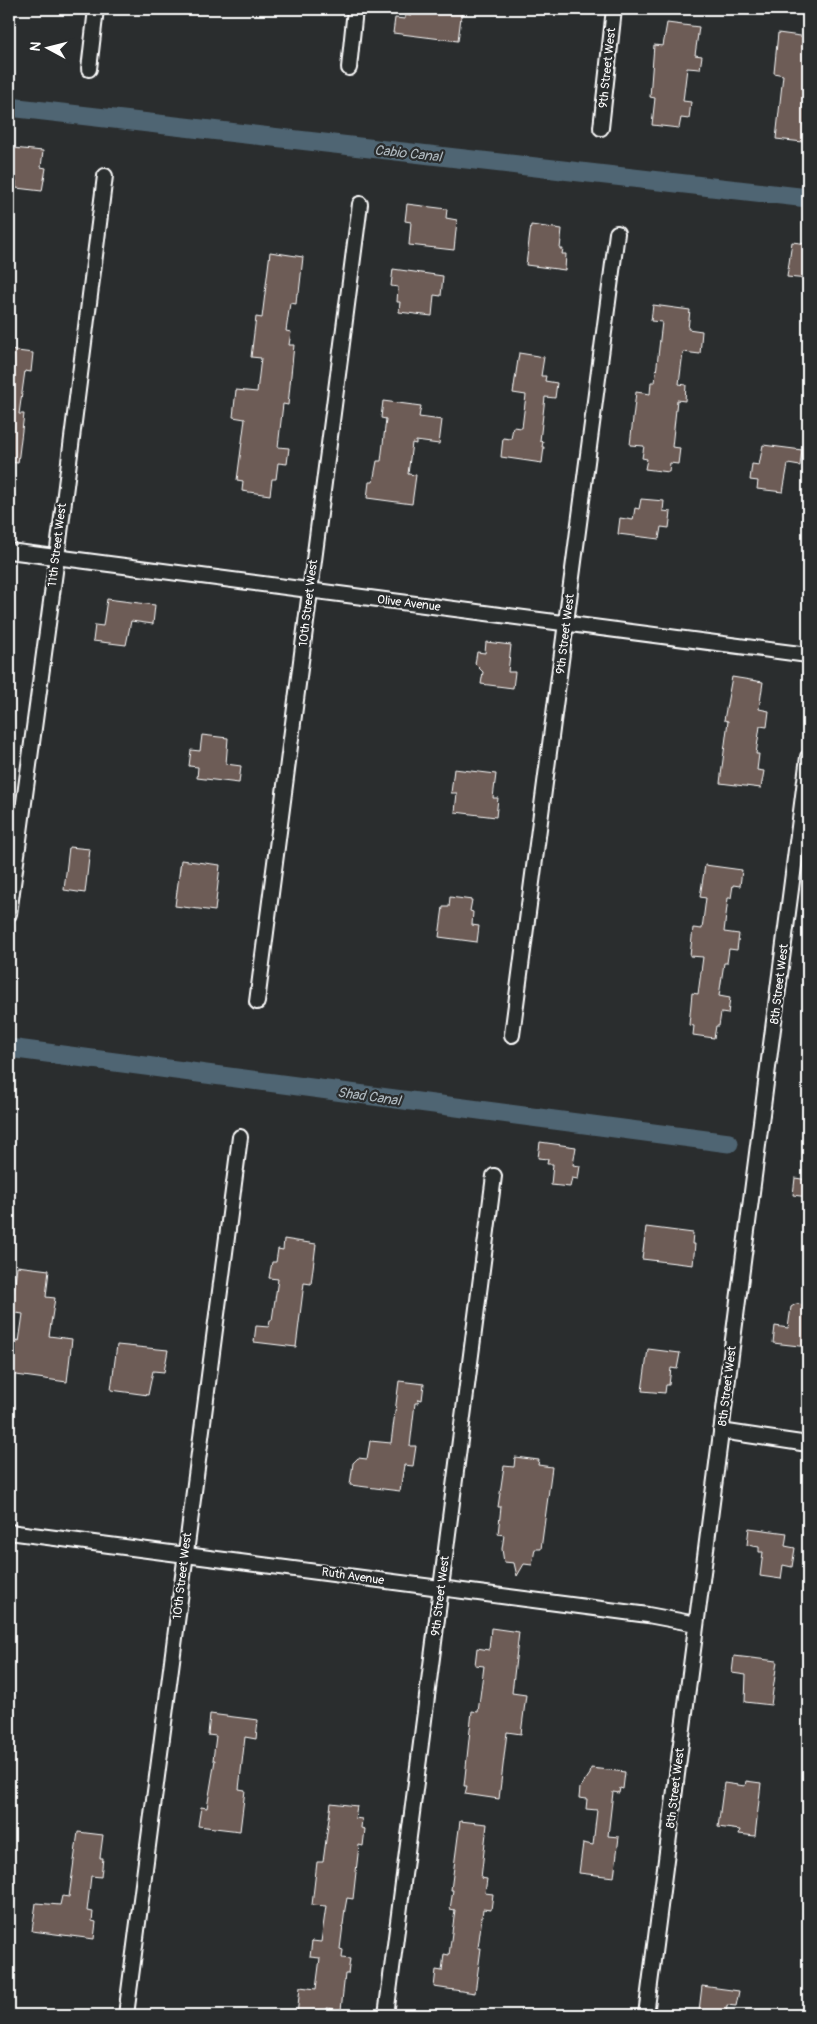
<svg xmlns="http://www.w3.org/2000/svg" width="817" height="2024" font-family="Pangolin,sans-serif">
<rect width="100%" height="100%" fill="#2a2d2e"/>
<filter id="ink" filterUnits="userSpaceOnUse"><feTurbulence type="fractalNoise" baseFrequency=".02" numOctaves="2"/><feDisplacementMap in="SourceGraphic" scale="10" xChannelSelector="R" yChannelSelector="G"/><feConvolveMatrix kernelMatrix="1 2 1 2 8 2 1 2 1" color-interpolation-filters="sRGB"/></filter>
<g filter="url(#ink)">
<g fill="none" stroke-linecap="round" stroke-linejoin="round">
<g stroke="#4f6573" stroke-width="19">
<path d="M 9,107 L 808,198"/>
<path d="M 9,1048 L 729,1143"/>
</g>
</g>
<g fill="#6d5c56" stroke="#fff">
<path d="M 412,9 L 462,9 L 458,41 L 393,33 L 395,18 L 405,19 L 405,15 L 411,16 Z"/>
<path d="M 667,23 L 699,27 L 695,55 L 702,56 L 700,69 L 687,68 L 683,101 L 691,102 L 689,119 L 681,118 L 679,128 L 652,125 L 655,98 L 650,97 L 654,45 L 663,46 Z"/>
<path d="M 778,33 L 808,37 L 808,117 L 806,117 L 803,142 L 776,139 L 783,75 L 774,73 Z"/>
<path d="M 13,148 L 43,151 L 41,167 L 46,168 L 42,191 L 16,188 L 16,181 L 9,178 L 9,159 L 11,160 Z"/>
<path d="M 407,204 L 447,209 L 446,218 L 457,220 L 454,250 L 409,245 L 411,222 L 405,221 Z"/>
<path d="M 531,225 L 562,229 L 560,249 L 563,249 L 562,254 L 566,254 L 565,270 L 526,265 Z"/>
<path d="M 792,242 L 808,244 L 808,279 L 787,277 Z"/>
<path d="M 270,252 L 303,257 L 299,293 L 297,293 L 296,304 L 290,303 L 286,331 L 291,332 L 289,345 L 294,345 L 288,405 L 283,404 L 278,447 L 289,448 L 287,464 L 278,463 L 276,479 L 272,479 L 270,495 L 242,491 L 243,481 L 237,480 L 245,419 L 233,417 L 236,390 L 257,392 L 261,358 L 251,357 L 256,317 L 262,318 Z"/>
<path d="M 393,269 L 443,276 L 441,296 L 434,295 L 432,316 L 399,312 L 400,302 L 397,302 L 398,287 L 391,286 Z"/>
<path d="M 653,305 L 690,310 L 688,329 L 702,331 L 700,354 L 683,352 L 679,384 L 686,385 L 685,401 L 677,400 L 672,447 L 680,448 L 678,464 L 670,463 L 669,472 L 645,469 L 647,459 L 642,458 L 644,446 L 630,445 L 636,392 L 650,394 L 651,382 L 655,382 L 662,322 L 651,321 Z"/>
<path d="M 9,350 L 33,353 L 31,372 L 25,371 L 19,414 L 24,414 L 18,463 L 9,462 Z"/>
<path d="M 519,353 L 544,357 L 541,376 L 546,376 L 545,381 L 557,383 L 555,398 L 545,397 L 540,441 L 543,442 L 542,447 L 544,447 L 542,463 L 501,457 L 503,438 L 511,439 L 513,427 L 522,428 L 526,395 L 513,393 Z"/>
<path d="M 383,401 L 421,406 L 419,417 L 442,420 L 439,444 L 416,441 L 416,444 L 412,443 L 408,474 L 416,475 L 412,504 L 367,498 L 369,482 L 373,482 L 377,461 L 381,461 L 386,419 L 381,418 Z"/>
<path d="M 763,445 L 802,450 L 800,466 L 788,464 L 783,492 L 757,489 L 758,481 L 750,480 L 752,464 L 759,465 Z"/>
<path d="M 641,499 L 664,501 L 663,511 L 671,512 L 669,528 L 661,527 L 659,539 L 618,534 L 620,518 L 633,520 L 635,508 L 639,509 Z"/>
<path d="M 107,599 L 155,605 L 153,624 L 131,621 L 126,645 L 93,641 L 95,625 L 103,626 Z"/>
<path d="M 486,642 L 511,645 L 508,672 L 515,672 L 513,688 L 481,684 L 483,672 L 475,664 L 477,652 L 485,653 Z"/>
<path d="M 732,677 L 763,682 L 759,709 L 769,711 L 767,727 L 760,726 L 756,754 L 759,754 L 757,770 L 764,771 L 761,788 L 720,783 L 728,721 L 724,720 Z"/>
<path d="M 202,735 L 228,738 L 226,764 L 241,766 L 239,783 L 197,778 L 198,767 L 189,766 L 191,750 L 200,751 Z"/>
<path d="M 454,769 L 496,774 L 493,798 L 498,798 L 496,817 L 455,812 L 457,793 L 451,793 Z"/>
<path d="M 69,847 L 90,849 L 85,893 L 64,890 Z"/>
<path d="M 181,860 L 220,865 L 215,911 L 175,906 Z"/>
<path d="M 705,865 L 742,870 L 740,886 L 733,885 L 731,898 L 728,898 L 724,932 L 739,934 L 737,950 L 729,949 L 727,963 L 724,963 L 719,996 L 730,998 L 728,1014 L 721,1013 L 719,1026 L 716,1026 L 714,1038 L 693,1035 L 694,1026 L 689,1025 L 692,993 L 698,994 L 703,957 L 690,956 L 693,928 L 702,929 L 706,898 L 700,897 Z"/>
<path d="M 450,897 L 472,900 L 470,911 L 473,912 L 472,925 L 479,926 L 477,942 L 439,937 L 443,907 L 449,907 Z"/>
<path d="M 540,1142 L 576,1147 L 573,1165 L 580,1166 L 578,1179 L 572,1178 L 570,1187 L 551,1185 L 553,1164 L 547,1164 L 548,1159 L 538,1158 Z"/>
<path d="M 795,1178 L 808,1180 L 808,1197 L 793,1195 Z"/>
<path d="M 646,1227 L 693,1233 L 692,1244 L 695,1244 L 693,1265 L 642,1259 Z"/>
<path d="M 284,1239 L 316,1244 L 311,1284 L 304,1283 L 296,1347 L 254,1342 L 256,1326 L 269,1327 L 270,1320 L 272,1320 L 278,1279 L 269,1278 L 272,1262 L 276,1262 L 278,1249 L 283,1250 Z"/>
<path d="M 17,1266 L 49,1270 L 46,1297 L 55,1298 L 49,1336 L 72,1339 L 67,1382 L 9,1374 L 9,1357 L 14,1358 L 16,1341 L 19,1342 L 23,1314 L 9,1312 L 9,1293 L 14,1293 Z"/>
<path d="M 796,1304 L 808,1305 L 808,1347 L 773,1343 L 775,1326 L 788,1328 L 791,1307 Z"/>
<path d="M 117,1345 L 168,1350 L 164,1372 L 153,1371 L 148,1395 L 111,1390 Z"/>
<path d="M 648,1349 L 680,1353 L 677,1369 L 671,1368 L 669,1385 L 666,1385 L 665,1393 L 642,1391 Z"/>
<path d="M 399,1381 L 424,1384 L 422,1400 L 419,1399 L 418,1403 L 415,1403 L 410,1446 L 416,1446 L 413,1466 L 404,1465 L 400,1491 L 350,1485 L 353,1463 L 358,1458 L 367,1459 L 370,1441 L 391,1443 Z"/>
<path d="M 515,1457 L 539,1460 L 538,1465 L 552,1467 L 541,1549 L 535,1549 L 532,1565 L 524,1564 L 517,1576 L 514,1563 L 504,1562 L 502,1549 L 504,1535 L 498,1534 L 501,1507 L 498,1507 L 504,1466 L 514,1467 Z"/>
<path d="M 749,1528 L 787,1533 L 785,1546 L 795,1548 L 792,1567 L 783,1565 L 781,1579 L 760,1576 L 763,1552 L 759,1552 L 759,1547 L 747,1545 Z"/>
<path d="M 491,1628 L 519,1632 L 512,1693 L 526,1695 L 521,1734 L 507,1732 L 499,1799 L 465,1794 L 467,1786 L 464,1786 L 472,1711 L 478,1712 L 484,1666 L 475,1665 L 477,1648 L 489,1650 Z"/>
<path d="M 734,1656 L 777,1661 L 771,1705 L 745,1702 L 746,1675 L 732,1673 Z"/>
<path d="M 210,1714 L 258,1720 L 256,1739 L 245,1737 L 239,1789 L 245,1790 L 240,1831 L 198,1826 L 201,1807 L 207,1808 L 215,1760 L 213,1760 L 216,1736 L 208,1735 Z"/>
<path d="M 591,1768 L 625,1772 L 623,1789 L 620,1788 L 619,1793 L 613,1792 L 608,1836 L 619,1837 L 614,1877 L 579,1873 L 583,1843 L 593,1845 L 597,1810 L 586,1809 L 587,1799 L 579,1798 L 580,1788 L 590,1774 Z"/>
<path d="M 746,1781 L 761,1783 L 755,1836 L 739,1834 L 740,1830 L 718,1827 L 724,1783 L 745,1786 Z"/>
<path d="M 331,1803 L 357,1806 L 355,1818 L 362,1819 L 361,1828 L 365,1829 L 363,1846 L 359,1845 L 353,1899 L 347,1898 L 345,1909 L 340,1949 L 343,1950 L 342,1958 L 350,1959 L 348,1974 L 345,1974 L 341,2010 L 327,2008 L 326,2015 L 297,2015 L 300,1987 L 316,1989 L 320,1958 L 310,1957 L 312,1941 L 321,1942 L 326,1906 L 312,1905 L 317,1862 L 323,1862 Z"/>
<path d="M 460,1821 L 487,1824 L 481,1878 L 487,1879 L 485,1893 L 493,1894 L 491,1910 L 483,1909 L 478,1948 L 481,1948 L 475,1993 L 434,1987 L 436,1970 L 442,1971 L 444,1954 L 449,1955 L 455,1910 L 450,1909 L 453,1890 L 451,1890 Z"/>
<path d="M 78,1832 L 103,1835 L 100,1858 L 103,1858 L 101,1877 L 91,1876 L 87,1911 L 93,1912 L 92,1921 L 96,1922 L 94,1939 L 32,1931 L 36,1903 L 60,1905 L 62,1896 L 69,1897 Z"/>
<path d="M 702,1986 L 739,1991 L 736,2006 L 727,2005 L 726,2015 L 703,2015 L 704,2012 L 699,2011 Z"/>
</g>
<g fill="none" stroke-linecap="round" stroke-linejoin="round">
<defs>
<g id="street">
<path d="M 349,68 L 355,9"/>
<path d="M 89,69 L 96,9"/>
<path d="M 601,128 L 614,9"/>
<path d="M 9,551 L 808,655"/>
<path d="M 9,914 L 57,557 L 105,176"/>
<path d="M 257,1002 L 360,204"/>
<path d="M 512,1035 L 617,233"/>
<path d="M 721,1431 L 808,1444"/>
<path d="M 9,1532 L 648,1615 L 696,1624"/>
<path d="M 126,2015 L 240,1137"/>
<path d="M 386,2015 L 494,1176"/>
<path d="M 646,2015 L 808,757"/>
</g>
</defs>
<use href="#street" stroke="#fff" stroke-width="18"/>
<use href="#street" stroke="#2a2d2e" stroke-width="14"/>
</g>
</g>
<g text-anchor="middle" stroke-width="4.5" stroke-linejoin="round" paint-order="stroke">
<g font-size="12" fill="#fff" stroke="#2a2d2e">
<text transform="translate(607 68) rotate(-84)" y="4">9th Street West</text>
<text transform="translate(57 545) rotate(-83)" y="4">11th Street West</text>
<text transform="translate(308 603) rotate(-83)" y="4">10th Street West</text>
<text transform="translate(409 603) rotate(7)" y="4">Olive Avenue</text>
<text transform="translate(565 634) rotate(-83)" y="4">9th Street West</text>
<text transform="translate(779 984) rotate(-83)" y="4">8th Street West</text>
<text transform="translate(727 1386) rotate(-83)" y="4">8th Street West</text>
<text transform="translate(182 1576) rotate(-83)" y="4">10th Street West</text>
<text transform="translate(353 1576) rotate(8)" y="4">Ruth Avenue</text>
<text transform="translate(440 1596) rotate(-83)" y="4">9th Street West</text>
<text transform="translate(675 1788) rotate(-83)" y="4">8th Street West</text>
</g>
<g font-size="14" font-style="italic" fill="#b0bac0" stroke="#2a2d2e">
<text transform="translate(408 153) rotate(6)" y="5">Cabio Canal</text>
<text transform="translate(369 1096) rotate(8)" y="5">Shad Canal</text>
</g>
</g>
<rect width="817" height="2024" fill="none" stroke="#2a2d2e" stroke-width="30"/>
<rect x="15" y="15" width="787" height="1994" fill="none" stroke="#fff" stroke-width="2" filter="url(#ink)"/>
<g transform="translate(48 48) rotate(277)" stroke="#2a2d2e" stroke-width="4" paint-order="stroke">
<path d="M0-4L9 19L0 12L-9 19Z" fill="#ffffff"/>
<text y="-8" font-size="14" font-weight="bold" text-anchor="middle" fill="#ffffff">N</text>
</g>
</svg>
